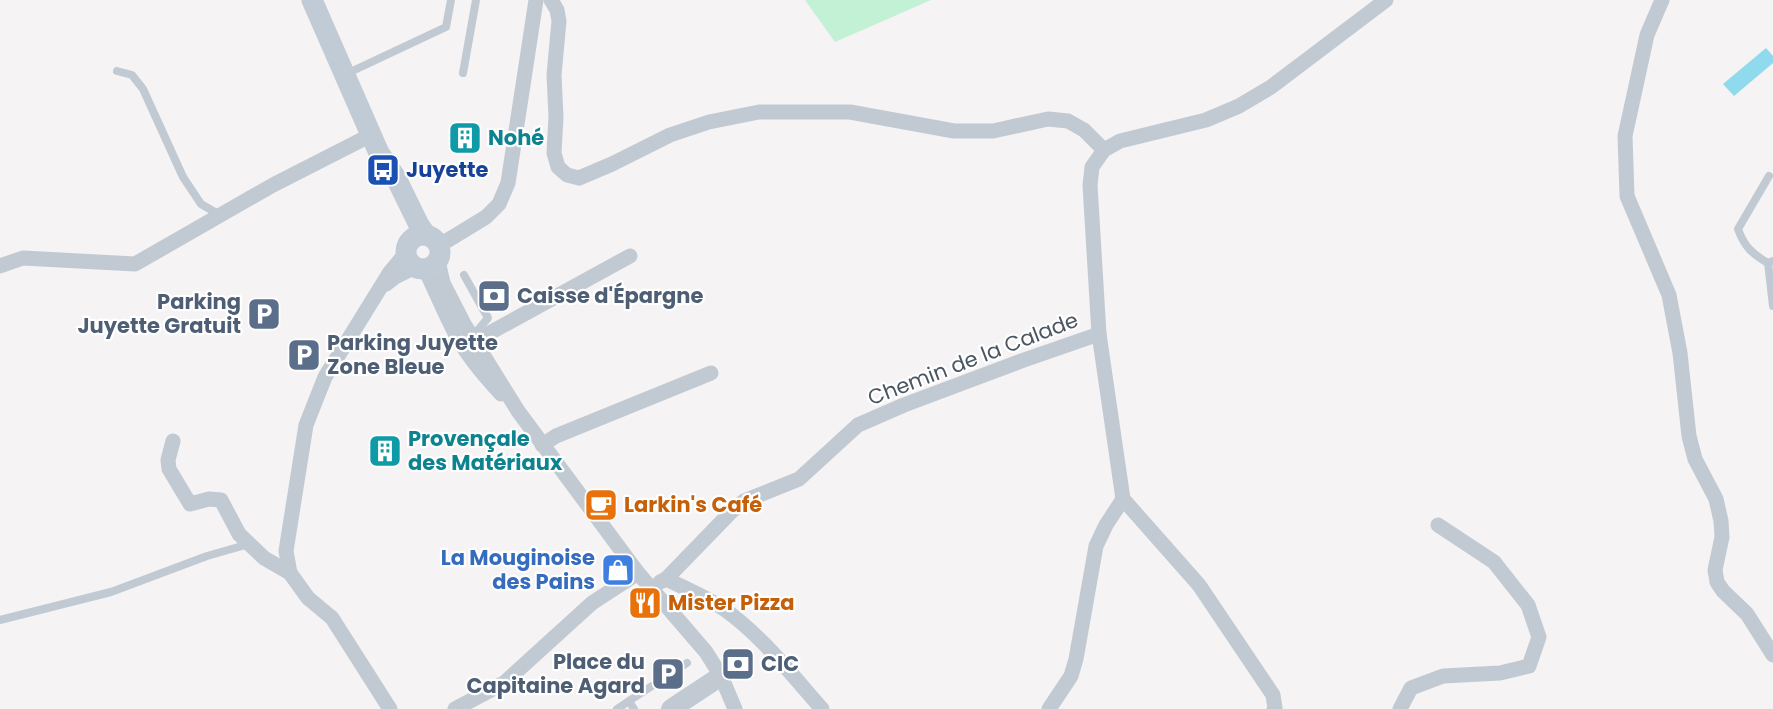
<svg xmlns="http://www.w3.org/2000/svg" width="1773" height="709" font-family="Poppins,sans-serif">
<rect width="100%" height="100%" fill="#f5f3f3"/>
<path fill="#c3f1d5" d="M 805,0 L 931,0 L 835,42 Z"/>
<path fill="#90daee" d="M 1766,48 L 1773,56 L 1773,63 L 1734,96 L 1723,84 Z"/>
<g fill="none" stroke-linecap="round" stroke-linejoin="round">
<g stroke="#c1cad2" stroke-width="8">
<path d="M 117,71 L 132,75 L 143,89 L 183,177 L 201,204 L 220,215"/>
<path d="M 463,73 L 476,0"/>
<path d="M 346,74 L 446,27 L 451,0"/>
<path d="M 1768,263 C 1752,254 1744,246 1738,229 L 1769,176"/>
<path d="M 464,275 L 488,318 L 472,337"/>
<path d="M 1773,306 L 1768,263 L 1773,261"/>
<path d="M 0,620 L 111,592 L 207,556 L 249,544"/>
<path d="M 629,701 L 687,663"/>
<path d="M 617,709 L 629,701 L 634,709"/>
</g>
<g stroke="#c1cad2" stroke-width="15">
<path d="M 551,0 L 557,10 L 559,21 L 554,75 L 556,117 L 554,153 L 558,167 L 567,175 L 579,178 L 612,164 L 670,135 L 709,122 L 759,112 L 850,112 L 954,131 L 993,131 L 1048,119 L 1068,121 L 1084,130 L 1104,150"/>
<path d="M 1662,0 L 1647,35 L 1625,136 L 1627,196 L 1669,295 L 1680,353 L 1689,436 L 1695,459 L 1716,499 L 1721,521 L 1722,537 L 1715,570 L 1717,582 L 1723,591 L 1747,614 L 1773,655"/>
<path d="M 440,245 L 486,217 L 499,204 L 508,183 L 536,0"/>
<path d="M 438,261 L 443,283 L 464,324 L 518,411 L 638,573 L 706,652 L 721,676 L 735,709"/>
<path d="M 0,266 L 23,258 L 135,264 L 273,185 L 371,135"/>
<path d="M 425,269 C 434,288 442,307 451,325 C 463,351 482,373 501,394"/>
<path d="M 386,284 L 395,277 L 415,267"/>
<path d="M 464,347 L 630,256"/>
<path d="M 173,441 L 168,460 L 169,469 L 190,504 L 209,499 L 221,500 L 239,534 L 264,558 L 290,573"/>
<path d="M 542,445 L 556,436 L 711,373"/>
<path d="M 666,579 L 732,511 L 744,501 L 799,479 L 858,425 L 904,405 L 1024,360 L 1099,334"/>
<path d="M 660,582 L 666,579 C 685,588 706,597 724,609 C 762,636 791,674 822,709"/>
<path d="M 390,709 L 332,618 L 308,598 L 290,573 L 286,551 L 306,425 L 325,377 L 390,272 L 406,253"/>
<path d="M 455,709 L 504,683 L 592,603 L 638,573"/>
<path d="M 1049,709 L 1071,676 L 1076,659 L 1096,546 L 1106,525 L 1123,499"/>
<path d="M 1274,709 L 1275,708 L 1273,695 L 1199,585 L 1123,499 L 1099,334 L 1090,185 L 1092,167 L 1104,150 L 1120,141 L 1206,120 L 1239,106 L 1271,87 L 1386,0"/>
<path d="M 1400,709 L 1411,688 L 1443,676 L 1500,673 L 1529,666 L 1539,637 L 1528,605 L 1494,562 L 1438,525"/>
</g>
<path stroke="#c1cad2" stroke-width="20" d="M 671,709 L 721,676"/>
<g stroke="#c1cbd6" stroke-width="21">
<path d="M 312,0 L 379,153 L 396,178 L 419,225 L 426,235"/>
<circle cx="423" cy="252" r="17"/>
</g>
</g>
<defs>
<symbol id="building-square" viewBox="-11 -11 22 22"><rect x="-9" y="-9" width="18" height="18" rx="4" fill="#0f9aa8" stroke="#fff"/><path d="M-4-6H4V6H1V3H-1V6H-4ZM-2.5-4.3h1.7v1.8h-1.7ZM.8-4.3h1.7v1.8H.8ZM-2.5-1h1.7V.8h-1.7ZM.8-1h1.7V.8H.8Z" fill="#fff"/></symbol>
<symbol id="bus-square" viewBox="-11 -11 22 22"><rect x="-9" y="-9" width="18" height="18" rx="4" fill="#1a4fb4" stroke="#fff"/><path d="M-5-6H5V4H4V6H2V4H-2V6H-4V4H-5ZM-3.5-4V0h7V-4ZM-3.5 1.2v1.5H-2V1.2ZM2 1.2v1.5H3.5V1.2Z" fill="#fff"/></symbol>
<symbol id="bank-square" viewBox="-11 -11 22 22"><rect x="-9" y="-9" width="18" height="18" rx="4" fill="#5c6f8a" stroke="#fff"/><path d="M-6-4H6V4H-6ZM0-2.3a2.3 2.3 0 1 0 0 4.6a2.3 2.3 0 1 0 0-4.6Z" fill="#fff"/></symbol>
<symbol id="parking-square" viewBox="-11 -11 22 22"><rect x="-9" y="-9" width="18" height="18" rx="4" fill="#5c6f8a" stroke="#fff"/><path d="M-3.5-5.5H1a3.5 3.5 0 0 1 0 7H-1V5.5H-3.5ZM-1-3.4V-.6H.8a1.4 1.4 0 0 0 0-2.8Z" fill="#fff"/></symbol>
<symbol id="cafe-square" viewBox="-11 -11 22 22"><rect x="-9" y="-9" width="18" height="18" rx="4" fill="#e8710a" stroke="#fff"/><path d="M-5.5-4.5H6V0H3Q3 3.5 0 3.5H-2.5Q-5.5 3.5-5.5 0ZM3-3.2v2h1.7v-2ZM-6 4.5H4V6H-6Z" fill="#fff"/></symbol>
<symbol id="shop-square" viewBox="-11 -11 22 22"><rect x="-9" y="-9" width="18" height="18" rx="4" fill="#3f7fe0" stroke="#fff"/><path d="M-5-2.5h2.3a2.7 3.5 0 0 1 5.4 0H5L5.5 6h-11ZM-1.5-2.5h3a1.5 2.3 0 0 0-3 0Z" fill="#fff"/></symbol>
<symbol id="restaurant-square" viewBox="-11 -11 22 22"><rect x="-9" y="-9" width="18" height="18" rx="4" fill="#e8710a" stroke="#fff"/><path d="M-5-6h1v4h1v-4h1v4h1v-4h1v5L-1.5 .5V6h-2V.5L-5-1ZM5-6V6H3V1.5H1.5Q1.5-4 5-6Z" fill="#fff"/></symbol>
</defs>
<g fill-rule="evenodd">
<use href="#building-square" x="446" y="119" width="38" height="38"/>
<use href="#bus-square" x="364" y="151" width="38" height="38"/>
<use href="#bank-square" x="475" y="277" width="38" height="38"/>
<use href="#parking-square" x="245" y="295" width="38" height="38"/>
<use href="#parking-square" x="285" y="336" width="38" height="38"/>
<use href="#building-square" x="366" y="432" width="38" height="38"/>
<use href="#cafe-square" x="582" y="486" width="38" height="38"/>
<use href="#shop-square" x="599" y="551" width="38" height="38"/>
<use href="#restaurant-square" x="626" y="584" width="38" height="38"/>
<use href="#bank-square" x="719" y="645" width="38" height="38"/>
<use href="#parking-square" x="649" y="655" width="38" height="38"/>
</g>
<g text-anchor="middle" stroke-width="4.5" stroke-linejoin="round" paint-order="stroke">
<g font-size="21" font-weight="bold" fill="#0d838f" stroke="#fff" text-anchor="start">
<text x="488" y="145">Nohé</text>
<text x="408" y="446">Provençale<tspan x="408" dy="24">des Matériaux</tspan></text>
</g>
<g font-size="21" font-weight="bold" fill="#164399" stroke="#fff" text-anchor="start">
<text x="406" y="177">Juyette</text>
</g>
<g font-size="21" font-weight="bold" fill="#4e5e75" stroke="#fff" text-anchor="start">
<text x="517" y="303">Caisse d'Épargne</text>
<text x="241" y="309" text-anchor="end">Parking<tspan x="241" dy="24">Juyette Gratuit</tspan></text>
<text x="327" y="350">Parking Juyette<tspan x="327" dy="24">Zone Bleue</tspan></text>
<text x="645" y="669" text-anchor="end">Place du<tspan x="645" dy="24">Capitaine Agard</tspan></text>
<text x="761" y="671">CIC</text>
</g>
<g font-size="21" fill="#4a5661" stroke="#fff">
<text transform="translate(973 359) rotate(-21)" y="7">Chemin de la Calade</text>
</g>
<g font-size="21" font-weight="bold" fill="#c56008" stroke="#fff" text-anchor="start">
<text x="624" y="512">Larkin's Café</text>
<text x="668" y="610">Mister Pizza</text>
</g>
<g font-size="21" font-weight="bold" fill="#366cbe" stroke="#fff" text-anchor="end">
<text x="595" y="565">La Mouginoise<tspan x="595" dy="24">des Pains</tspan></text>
</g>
</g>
</svg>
